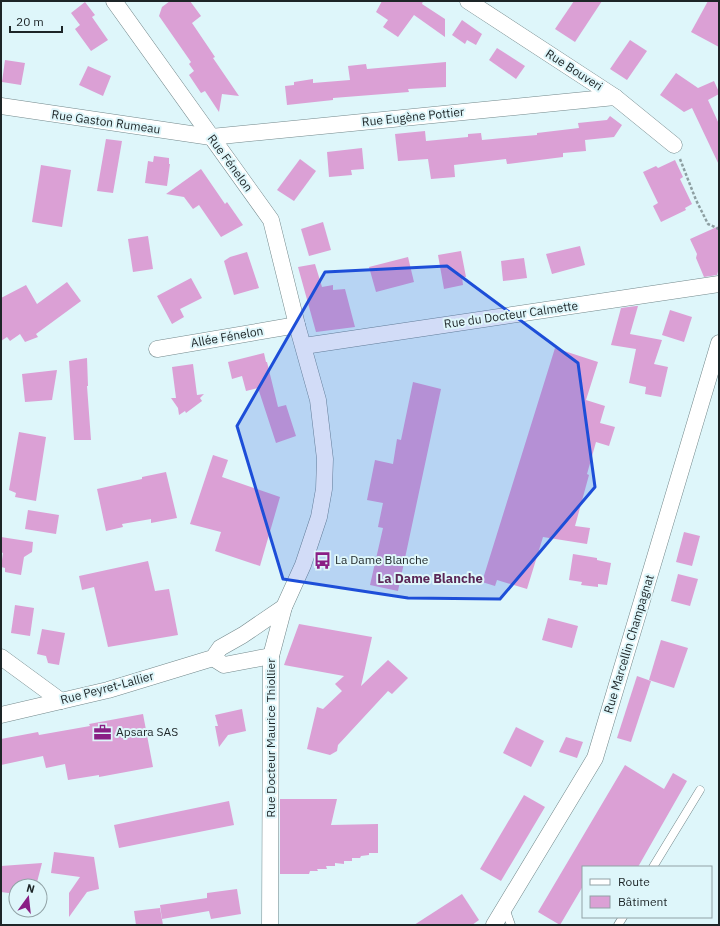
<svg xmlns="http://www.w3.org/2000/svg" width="720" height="926" font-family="'IBM Plex Sans',sans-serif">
<rect width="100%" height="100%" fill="#def6fa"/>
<g fill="#dba0d5">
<path d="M 170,1 L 190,1 L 201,16 L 192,23 L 215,57 L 213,58 L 239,96 L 222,94 L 219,112 L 205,91 L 201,93 L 189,75 L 194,71 L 189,64 L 191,62 L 159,16 L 162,7 Z"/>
<path d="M 382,1 L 423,1 L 422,4 L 445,19 L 445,37 L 414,15 L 398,37 L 383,27 L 388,20 L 376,12 Z"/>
<path d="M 574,1 L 602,1 L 575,42 L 555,29 Z"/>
<path d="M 708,1 L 719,1 L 719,47 L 691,32 Z"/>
<path d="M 85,2 L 95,15 L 92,17 L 108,40 L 91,51 L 75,29 L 80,25 L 71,13 Z"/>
<path d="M 462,20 L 482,34 L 476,45 L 467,40 L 465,44 L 452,35 Z"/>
<path d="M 630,40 L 647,51 L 627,80 L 610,69 Z"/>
<path d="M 497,48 L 525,66 L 516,79 L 489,60 Z"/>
<path d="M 5,60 L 25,63 L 21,85 L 2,82 Z"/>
<path d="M 446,62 L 446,87 L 408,89 L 409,92 L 333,98 L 333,100 L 287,105 L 285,86 L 294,85 L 294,82 L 313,79 L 313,83 L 350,80 L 348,66 L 366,64 L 367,69 Z"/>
<path d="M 88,66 L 111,76 L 103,96 L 79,85 Z"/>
<path d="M 676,73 L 698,88 L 714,81 L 719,92 L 719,94 L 708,100 L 719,124 L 719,165 L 692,108 L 684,112 L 660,95 Z"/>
<path d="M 610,116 L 622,125 L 614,137 L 585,140 L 586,151 L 563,153 L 563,157 L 507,164 L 506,159 L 454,165 L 455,177 L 431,179 L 428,159 L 398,161 L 395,134 L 425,131 L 426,141 L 468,137 L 468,134 L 481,133 L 482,140 L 503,138 L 537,135 L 537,133 L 579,128 L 578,123 L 607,120 Z"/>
<path d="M 106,139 L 122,141 L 113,193 L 97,191 Z"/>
<path d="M 362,148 L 364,169 L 351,170 L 352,175 L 329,177 L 327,152 Z"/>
<path d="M 154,156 L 169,158 L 169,164 L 170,164 L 167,186 L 145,183 L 148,161 L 153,162 Z"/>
<path d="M 300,159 L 316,171 L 294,201 L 277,190 Z"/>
<path d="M 675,160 L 683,177 L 680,179 L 692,204 L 685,208 L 686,210 L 661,222 L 653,206 L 658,203 L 643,172 L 656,166 L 658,168 Z"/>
<path d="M 41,165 L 71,170 L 62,227 L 32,222 Z"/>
<path d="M 201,169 L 225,204 L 227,202 L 243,225 L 221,237 L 199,205 L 193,209 L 184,197 L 166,194 Z"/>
<path d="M 323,222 L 331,250 L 309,256 L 301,229 Z"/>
<path d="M 719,226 L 719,268 L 717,275 L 704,277 L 696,258 L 697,254 L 690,239 Z"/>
<path d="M 148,236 L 153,269 L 133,272 L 128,239 Z"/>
<path d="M 580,246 L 585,265 L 552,274 L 546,254 Z"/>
<path d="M 461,251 L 466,277 L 462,277 L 463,285 L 444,289 L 438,255 Z"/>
<path d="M 247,252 L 259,288 L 234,295 L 224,261 L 230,257 Z"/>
<path d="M 408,257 L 414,282 L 376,292 L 369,267 Z"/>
<path d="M 524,258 L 527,278 L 503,281 L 501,261 Z"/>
<path d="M 315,264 L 322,287 L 333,285 L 333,290 L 345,289 L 355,327 L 316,332 L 298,267 Z"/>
<path d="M 191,278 L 202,298 L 180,309 L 184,317 L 172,324 L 157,296 Z"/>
<path d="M 67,282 L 81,301 L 36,334 L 38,337 L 25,342 L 20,334 L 10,341 L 7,337 L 1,341 L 1,298 L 26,285 L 37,304 Z"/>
<path d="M 636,306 L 638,306 L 630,334 L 662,340 L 654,364 L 668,367 L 661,397 L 645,394 L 646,387 L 629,383 L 636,349 L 611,345 L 621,308 Z"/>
<path d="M 670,310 L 692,317 L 684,342 L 662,335 Z"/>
<path d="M 555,348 L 598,362 L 586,400 L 605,406 L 600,423 L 615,427 L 609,446 L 596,442 L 587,474 L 589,475 L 575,526 L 590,528 L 587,544 L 543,537 L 527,589 L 497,580 L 495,586 L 482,582 Z"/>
<path d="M 264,353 L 266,362 L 267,362 L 278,407 L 286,405 L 296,436 L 276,443 L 258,388 L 246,391 L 242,376 L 232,379 L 228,362 Z"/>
<path d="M 87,358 L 88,386 L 87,386 L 91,440 L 74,440 L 69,361 Z"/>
<path d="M 193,364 L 197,395 L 204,394 L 200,398 L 202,401 L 186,413 L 185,411 L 179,415 L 178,408 L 171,398 L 176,398 L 172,367 Z"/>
<path d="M 57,370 L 52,400 L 25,402 L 22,374 Z"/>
<path d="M 413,382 L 441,389 L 398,591 L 370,585 L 383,528 L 378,527 L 383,503 L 367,500 L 375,460 L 393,464 L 397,439 L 401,440 Z"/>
<path d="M 19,432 L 46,437 L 36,501 L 15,497 L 16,493 L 9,490 Z"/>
<path d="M 213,455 L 228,460 L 222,477 L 280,497 L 260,566 L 215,551 L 221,532 L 190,524 Z"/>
<path d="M 166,472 L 177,518 L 151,523 L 151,519 L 122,524 L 123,527 L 106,531 L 97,489 L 142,479 L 142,477 Z"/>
<path d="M 28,510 L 59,515 L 56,534 L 25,529 Z"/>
<path d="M 684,532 L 700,536 L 692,566 L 676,562 Z"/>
<path d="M 1,537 L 33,542 L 32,552 L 24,557 L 21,575 L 5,572 L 5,568 L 1,567 L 3,553 L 1,552 Z"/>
<path d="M 573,554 L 597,558 L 597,560 L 611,563 L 607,585 L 598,584 L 598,587 L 581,585 L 582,582 L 569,580 Z"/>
<path d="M 148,561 L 155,591 L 169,589 L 178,635 L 108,647 L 94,587 L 82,590 L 79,576 Z"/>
<path d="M 678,574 L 698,579 L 690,606 L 671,601 Z"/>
<path d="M 15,605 L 34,608 L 30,636 L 11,633 Z"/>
<path d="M 548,618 L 578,626 L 572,648 L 542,640 Z"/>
<path d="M 299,624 L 372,637 L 361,686 L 388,660 L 408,678 L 392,694 L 388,691 L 338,745 L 337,751 L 330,755 L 307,749 L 317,707 L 323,709 L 342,691 L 335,684 L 344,676 L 284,665 Z"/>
<path d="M 42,629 L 65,633 L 59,665 L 48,663 L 46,656 L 37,654 Z"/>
<path d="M 661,640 L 688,648 L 674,688 L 649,680 Z"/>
<path d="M 637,676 L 651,681 L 631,742 L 617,738 Z"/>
<path d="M 242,709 L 246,731 L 228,735 L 219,747 L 215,726 L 218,726 L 215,715 Z"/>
<path d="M 143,714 L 153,767 L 99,777 L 99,775 L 68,780 L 65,764 L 46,768 L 43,756 L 1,765 L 1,739 L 38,732 L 39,735 L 90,726 L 89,724 Z"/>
<path d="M 516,727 L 544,741 L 531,767 L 503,753 Z"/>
<path d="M 566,737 L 583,742 L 577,758 L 559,752 Z"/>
<path d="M 625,765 L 664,789 L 673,773 L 687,781 L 638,867 L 583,867 L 583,886 L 560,925 L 538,912 Z"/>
<path d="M 524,795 L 545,807 L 501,881 L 480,869 Z"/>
<path d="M 280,799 L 337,799 L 331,825 L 378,824 L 378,853 L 369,853 L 369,855 L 361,856 L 360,858 L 352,858 L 352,861 L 344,861 L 344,864 L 335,863 L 335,866 L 326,866 L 327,869 L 317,869 L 318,871 L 310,871 L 309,874 L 280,874 Z"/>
<path d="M 229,801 L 234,825 L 119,848 L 114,825 Z"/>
<path d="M 54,852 L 94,857 L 99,889 L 87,892 L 69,917 L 69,893 L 80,877 L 51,873 Z"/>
<path d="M 42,863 L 36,886 L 16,886 L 16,894 L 1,892 L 1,866 Z"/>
<path d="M 237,889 L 241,914 L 211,919 L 209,911 L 162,919 L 160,905 L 207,898 L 207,893 Z"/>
<path d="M 462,894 L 479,920 L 472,925 L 414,925 Z"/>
<path d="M 160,908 L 163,925 L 136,925 L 134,911 Z"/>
</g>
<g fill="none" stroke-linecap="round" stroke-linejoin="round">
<defs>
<g id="lane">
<path d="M 653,867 L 700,790"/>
<path d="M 505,908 L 511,925"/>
<path d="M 618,925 L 623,917"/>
</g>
<g id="street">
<path d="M 114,1 L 271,220 L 297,325 L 318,400 L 325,459 L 324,489 L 319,517 L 303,565 L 284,607 L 271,656 L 270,925"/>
<path d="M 468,1 L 615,97 L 674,145"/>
<path d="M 1,106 L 211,137 L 615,97"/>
<path d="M 304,346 L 719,284"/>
<path d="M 157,349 L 297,325"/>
<path d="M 1,657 L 61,701"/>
<path d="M 213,658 L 224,665 L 271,656"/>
<path d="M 1,715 L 108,690 L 213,658 L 220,648 L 243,635 L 284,607"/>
<path d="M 494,925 L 595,758 L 719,343"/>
</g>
</defs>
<use href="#lane" stroke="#73888b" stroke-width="9"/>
<use href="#street" stroke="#73888b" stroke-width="17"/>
<path stroke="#8d9fa2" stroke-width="2.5" stroke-dasharray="3 2" stroke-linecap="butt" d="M 680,159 L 696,200 L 708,224 L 719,229"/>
<use href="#lane" stroke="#fff" stroke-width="8"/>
<use href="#street" stroke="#fff" stroke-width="16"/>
</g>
<path fill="#1d4ed8" fill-opacity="0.2" stroke="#1d4ed8" stroke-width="3" stroke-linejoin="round" d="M 447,266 L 578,363 L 595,487 L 500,599 L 408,598 L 283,579 L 237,426 L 325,272 Z"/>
<defs>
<symbol id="bus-bare" viewBox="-9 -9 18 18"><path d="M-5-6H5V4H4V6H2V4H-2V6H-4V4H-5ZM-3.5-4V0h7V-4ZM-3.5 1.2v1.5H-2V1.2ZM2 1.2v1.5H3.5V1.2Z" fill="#8a1f85" stroke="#def6fa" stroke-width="2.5" paint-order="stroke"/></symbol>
<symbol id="office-bare" viewBox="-9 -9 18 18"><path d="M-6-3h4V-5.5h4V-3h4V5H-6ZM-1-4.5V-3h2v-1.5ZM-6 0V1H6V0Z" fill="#8a1f85" stroke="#def6fa" stroke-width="2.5" paint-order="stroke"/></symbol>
</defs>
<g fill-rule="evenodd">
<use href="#bus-bare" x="310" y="548" width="25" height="25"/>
<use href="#office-bare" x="90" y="720" width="25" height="25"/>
</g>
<g text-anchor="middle" stroke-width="4" stroke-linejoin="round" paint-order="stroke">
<g font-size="12" fill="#1d2527" stroke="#def6fa">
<text transform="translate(574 70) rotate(33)" y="4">Rue Bouveri</text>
<text transform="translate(413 117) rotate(-6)" y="4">Rue Eugène Pottier</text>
<text transform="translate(106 122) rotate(8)" y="4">Rue Gaston Rumeau</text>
<text transform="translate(230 163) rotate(54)" y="4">Rue Fénelon</text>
<text transform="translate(511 315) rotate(-8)" y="4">Rue du Docteur Calmette</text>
<text transform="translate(227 337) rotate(-10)" y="4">Allée Fénelon</text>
<text transform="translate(629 644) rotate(-73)" y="4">Rue Marcellin Champagnat</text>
<text transform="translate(107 688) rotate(-15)" y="4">Rue Peyret-Lallier</text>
<text transform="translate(271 738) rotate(-90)" y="4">Rue Docteur Maurice Thiollier</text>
</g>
<g font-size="12" fill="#1d2527" stroke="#def6fa" text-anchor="start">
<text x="335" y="564">La Dame Blanche</text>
<text x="116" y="736">Apsara SAS</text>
</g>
<g font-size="13" font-weight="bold" fill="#5a2757" stroke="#def6fa">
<text x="430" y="583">La Dame Blanche</text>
</g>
</g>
<rect width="720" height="926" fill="none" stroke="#1d2527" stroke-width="4"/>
<rect x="582" y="866" width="130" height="52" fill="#def6fa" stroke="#91a2a6"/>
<rect x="590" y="879" width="20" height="6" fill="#ffffff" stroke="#91a2a6"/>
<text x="618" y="886" font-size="12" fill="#1d2527">Route</text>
<rect x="590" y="896" width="20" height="12" fill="#dba0d5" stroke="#91a2a6"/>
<text x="618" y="906" font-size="12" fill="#1d2527">Bâtiment</text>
<g transform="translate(28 898) rotate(15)"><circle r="19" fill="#def6fa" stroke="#91a2a6"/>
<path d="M0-3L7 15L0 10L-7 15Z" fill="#8a1f85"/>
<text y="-6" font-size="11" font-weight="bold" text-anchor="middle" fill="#1d2527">N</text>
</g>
<path d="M10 26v6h52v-6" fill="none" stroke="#1d2527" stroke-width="2"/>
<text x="16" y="26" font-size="12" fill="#1d2527" stroke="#def6fa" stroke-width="3" paint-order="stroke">20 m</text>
</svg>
